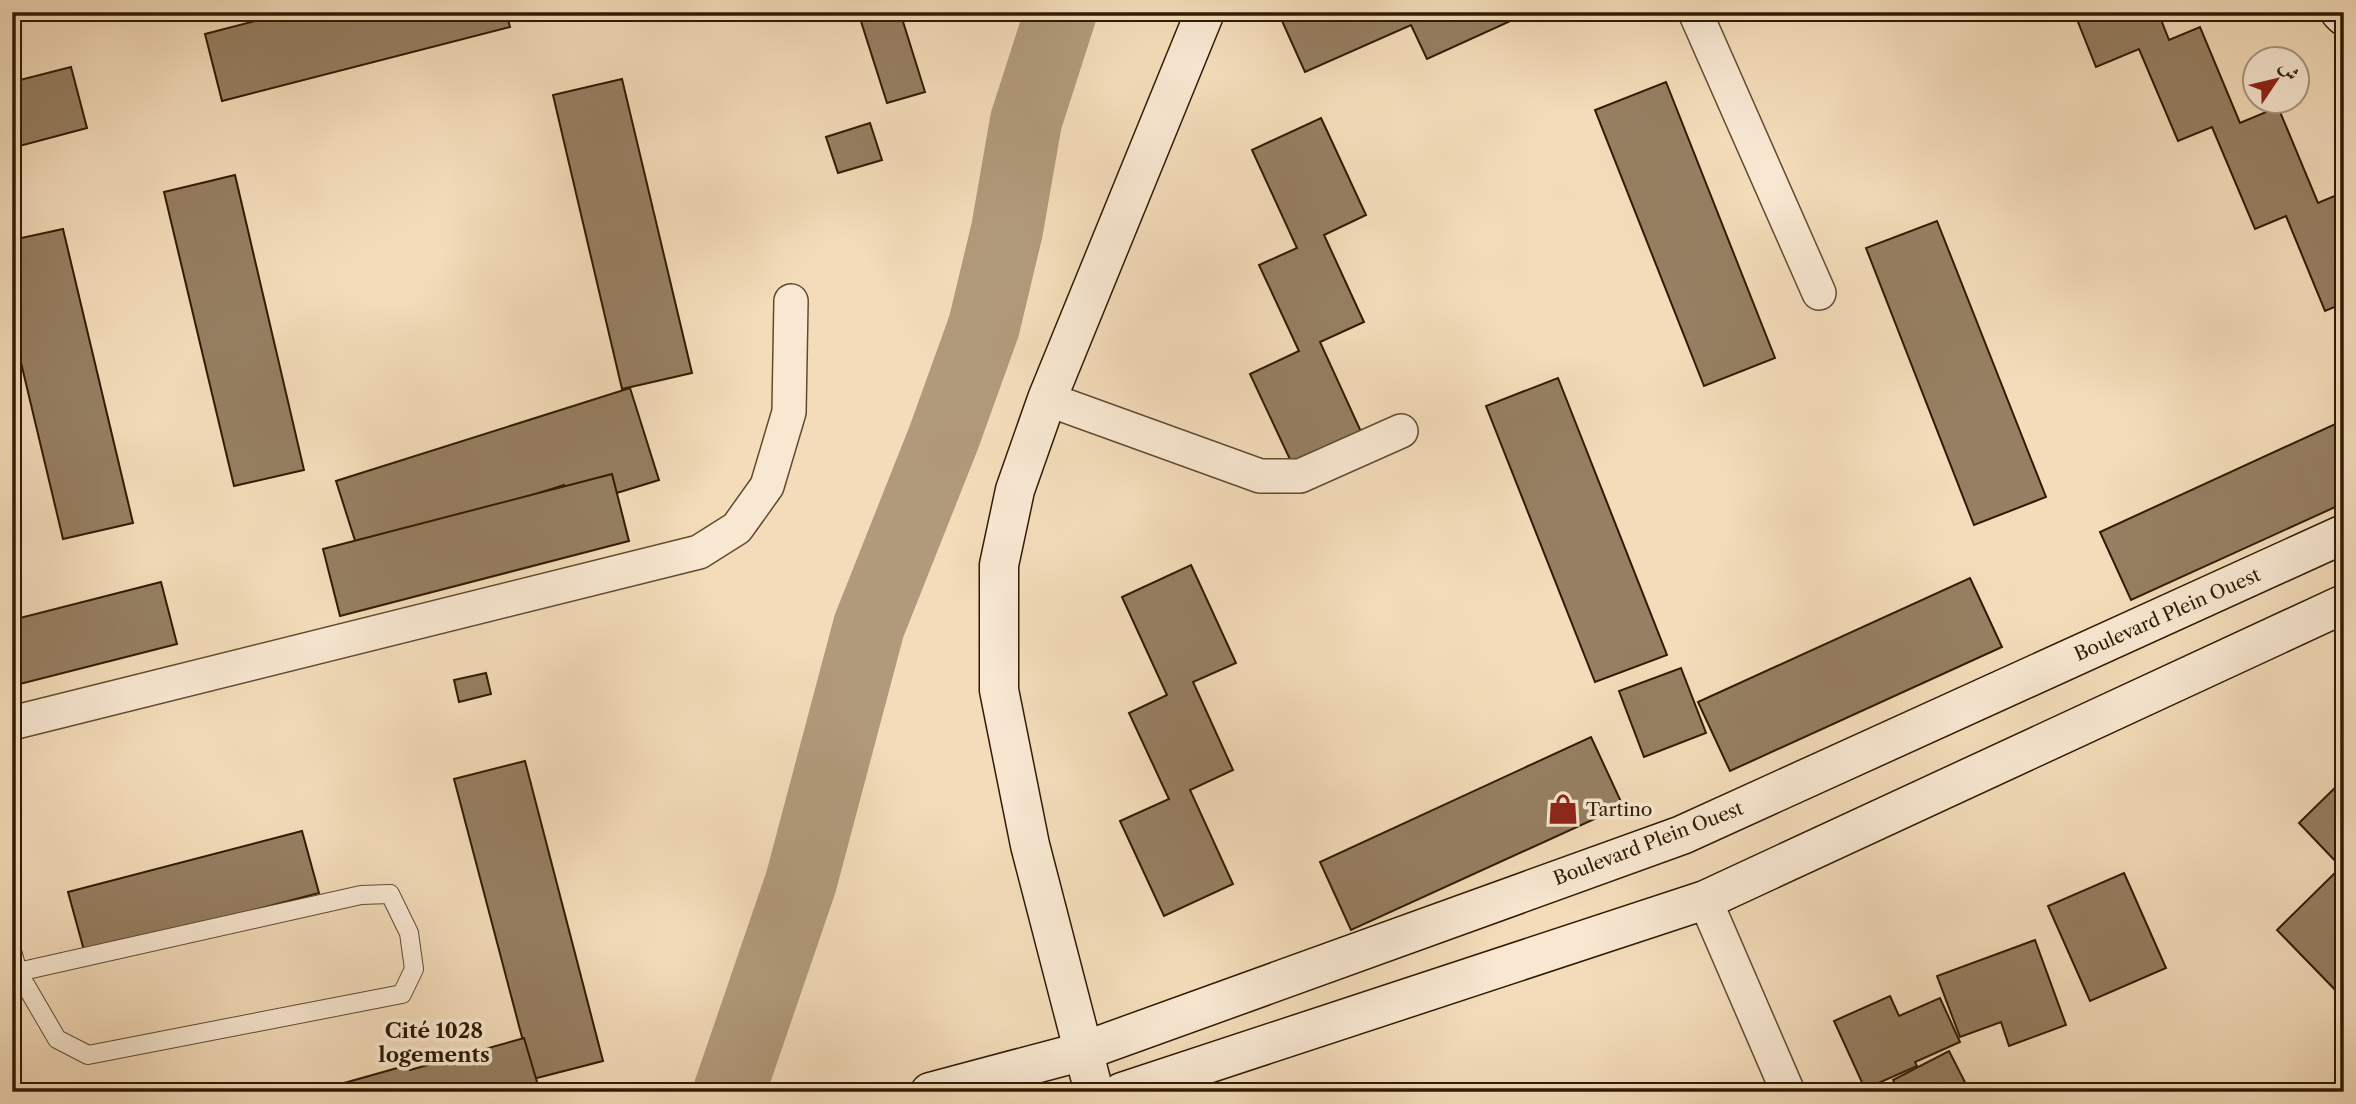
<svg xmlns="http://www.w3.org/2000/svg" width="2356" height="1104" font-family="'Libre Caslon Text',Amiri,serif">
<rect width="100%" height="100%" fill="#f4dcba"/>
<filter id="stains"><feTurbulence type="fractalNoise" baseFrequency=".00286" numOctaves="4"/><feColorMatrix values="0 0 0 0 .2 0 0 0 0 .09 0 0 0 0 .02 0 0 0 .5 -.17"/></filter>
<radialGradient id="worn" r=".72"><stop offset=".6" stop-color="#630" stop-opacity="0"/><stop offset="1" stop-color="#630" stop-opacity=".3"/></radialGradient>
<g fill="none" stroke-linecap="round" stroke-linejoin="round">
<path stroke="#b19a7b" stroke-width="72" d="M 729,1092 L 801,882 L 869,626 L 944,437 L 984,326 L 1007,230 L 1026,121 L 1061,12"/>
</g>
<g fill="#967f62" stroke="#301b02" stroke-width="2">
<path d="M 290,12 L 506,12 L 510,27 L 222,101 L 205,34 Z"/>
<path d="M 858,12 L 900,12 L 925,92 L 887,103 Z"/>
<path d="M 1278,12 L 1530,12 L 1427,59 L 1411,25 L 1305,72 Z"/>
<path d="M 2074,12 L 2158,12 L 2169,40 L 2200,27 L 2240,123 L 2278,107 L 2318,203 L 2344,192 L 2344,303 L 2325,311 L 2286,216 L 2255,229 L 2212,127 L 2178,141 L 2139,49 L 2096,67 Z"/>
<path d="M 71,67 L 87,128 L 12,148 L 12,82 Z"/>
<path d="M 622,79 L 692,373 L 622,389 L 553,95 Z"/>
<path d="M 1666,82 L 1775,358 L 1704,386 L 1595,110 Z"/>
<path d="M 1321,118 L 1366,215 L 1324,235 L 1364,322 L 1320,342 L 1363,436 L 1294,468 L 1250,374 L 1299,351 L 1259,265 L 1297,248 L 1252,150 Z"/>
<path d="M 870,123 L 882,160 L 838,173 L 826,137 Z"/>
<path d="M 235,175 L 304,470 L 234,486 L 164,192 Z"/>
<path d="M 1937,221 L 2046,497 L 1974,525 L 1866,248 Z"/>
<path d="M 63,229 L 133,523 L 63,539 L 12,325 L 12,240 Z"/>
<path d="M 1558,378 L 1667,655 L 1595,682 L 1486,406 Z"/>
<path d="M 630,388 L 659,480 L 571,507 L 564,485 L 358,550 L 336,481 Z"/>
<path d="M 2344,420 L 2344,503 L 2131,600 L 2100,532 Z"/>
<path d="M 612,474 L 629,541 L 340,616 L 323,549 Z"/>
<path d="M 1191,565 L 1236,663 L 1193,682 L 1233,770 L 1190,790 L 1233,884 L 1164,916 L 1120,821 L 1169,799 L 1129,713 L 1167,695 L 1122,597 Z"/>
<path d="M 1970,578 L 2002,647 L 1730,771 L 1698,702 Z"/>
<path d="M 161,582 L 177,644 L 12,686 L 12,620 Z"/>
<path d="M 1681,668 L 1706,733 L 1644,757 L 1619,691 Z"/>
<path d="M 486,673 L 491,694 L 459,702 L 454,680 Z"/>
<path d="M 1591,737 L 1623,806 L 1351,930 L 1320,862 Z"/>
<path d="M 525,761 L 603,1061 L 533,1079 L 454,779 Z"/>
<path d="M 2344,779 L 2344,999 L 2277,930 L 2341,867 L 2299,823 Z"/>
<path d="M 302,831 L 319,893 L 85,954 L 68,892 Z"/>
<path d="M 2124,873 L 2166,968 L 2090,1001 L 2048,906 Z"/>
<path d="M 2035,940 L 2066,1025 L 2009,1046 L 2001,1022 L 1960,1037 L 1937,976 Z"/>
<path d="M 1890,996 L 1899,1016 L 1940,998 L 1960,1042 L 1915,1062 L 1917,1066 L 1865,1089 L 1834,1021 Z"/>
<path d="M 524,1038 L 540,1092 L 312,1092 L 408,1065 L 410,1070 Z"/>
<path d="M 1949,1051 L 1970,1092 L 1899,1092 L 1893,1080 Z"/>
<path d="M 1645,1084 L 1647,1092 L 1616,1092 Z"/>
</g>
<g fill="none" stroke-linecap="round" stroke-linejoin="round">
<defs>
<path id="lane" d="M 12,951 L 18,972 L 57,1039 L 88,1055 L 402,994 L 414,969 L 409,933 L 390,894 L 361,895 L 18,972"/>
<g id="street">
<path d="M 1695,12 L 1819,293"/>
<path d="M 1047,399 L 1260,476 L 1300,476 L 1401,431"/>
<path d="M 12,723 L 699,552 L 737,528 L 767,486 L 789,412 L 791,301"/>
<path d="M 1705,900 L 1788,1092"/>
</g>
<g id="secondary">
<path d="M 2340,12 L 2344,16"/>
<path d="M 930,1092 L 1084,1051 L 1682,835 L 2344,534"/>
<path d="M 1094,1092 L 1030,845 L 999,690 L 999,565 L 1015,490 L 1047,399 L 1205,12"/>
<path d="M 1122,1092 L 1705,900 L 2344,604"/>
</g>
</defs>
<use href="#lane" stroke="#614b30" stroke-width="20"/>
<use href="#street" stroke="#614b30" stroke-width="36"/>
<use href="#secondary" stroke="#301b02" stroke-width="41"/>
<use href="#lane" stroke="#f8e8d2" stroke-width="18"/>
<use href="#street" stroke="#f8e8d2" stroke-width="33"/>
<use href="#secondary" stroke="#f8e8d2" stroke-width="38"/>
</g>
<defs>
<symbol id="shop-bare" viewBox="-9 -9 18 18"><path d="M-5-2.5h2.3a2.7 3.5 0 0 1 5.4 0H5L5.5 6h-11ZM-1.5-2.5h3a1.5 2.3 0 0 0-3 0Z" fill="#8f2418" stroke="#f8e8d2" stroke-width="2.5" paint-order="stroke"/></symbol>
</defs>
<g fill-rule="evenodd">
<use href="#shop-bare" x="1541" y="787" width="44" height="44"/>
</g>
<g text-anchor="middle" stroke-width="7" stroke-linejoin="round" paint-order="stroke">
<g font-size="19" fill="#301b02" stroke="#f8e8d2">
<text transform="translate(2167 614) rotate(-24)" y="7">Boulevard Plein Ouest</text>
<text transform="translate(1648 843) rotate(-21)" y="7">Boulevard Plein Ouest</text>
</g>
<g font-size="19" fill="#301b02" stroke="#f8e8d2" text-anchor="start">
<text x="1586" y="816">Tartino</text>
</g>
<g font-size="21" font-weight="bold" fill="#301b02" stroke="#f8e8d2">
<text x="434" y="1038">Cité 1028<tspan x="434" dy="24">logements</tspan></text>
</g>
</g>
<rect width="2356" height="1104" fill="none" stroke="#f4dcba" stroke-width="42"/>
<rect x="14" y="14" width="2328" height="1076" fill="none" stroke="#301b02" stroke-width="3.5"/>
<rect x="21" y="21" width="2314" height="1062" fill="none" stroke="#301b02" stroke-width="2"/>
<g transform="translate(2276 80) rotate(55)"><circle r="33" fill="#f8e8d2" stroke="#a8967f" stroke-width="2"/>
<path d="M0-5L12 26L0 18L-12 26Z" fill="#8f2418"/>
<text y="-10" font-size="19" font-weight="bold" text-anchor="middle" fill="#301b02">ش</text>
</g>
<rect width="100%" height="100%" filter="url(#stains)"/>
<rect width="100%" height="100%" fill="url(#worn)"/>
</svg>
